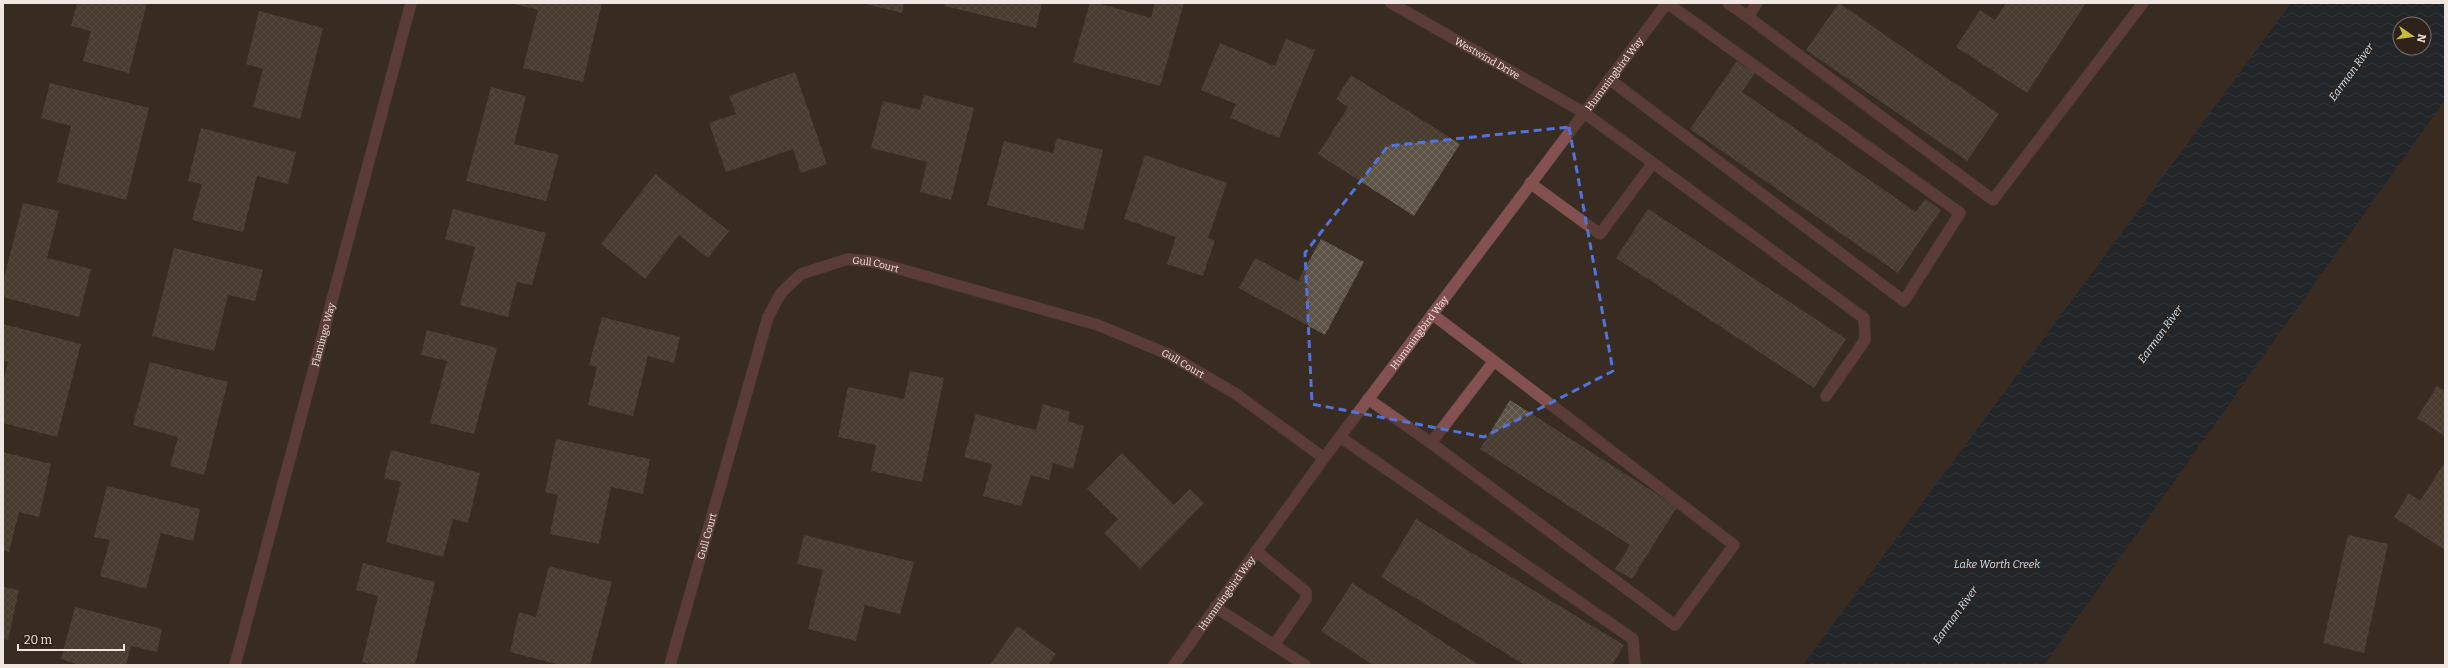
<svg xmlns="http://www.w3.org/2000/svg" width="2448" height="668" font-family="Bitter,serif">
<defs>
<pattern id="water-waves" width="16" height="10" patternUnits="userSpaceOnUse"><rect width="16" height="10" fill="#0a202f"/><path d="M0 5q4-4 8 0t8 0" fill="none" stroke="#2e404d"/></pattern>
<pattern id="building-cross-hatch" width="8" height="8" patternUnits="userSpaceOnUse"><rect width="8" height="8" fill="#5d5246"/><path d="M0 0l8 8M0 8l8-8" fill="none" stroke="#756b60"/></pattern>
</defs>
<rect width="100%" height="100%" fill="#382c23"/>
<path fill="url(#water-waves)" fill-rule="evenodd" d="M 2291,3 L 2445,3 L 2445,100 L 2044,665 L 1803,665 ZM 2400,24 L 2424,24 L 2424,48 L 2400,48 Z"/>
<g fill="url(#building-cross-hatch)">
<path d="M 77,3 L 147,3 L 129,73 L 83,61 L 91,31 L 71,26 Z"/>
<path d="M 602,3 L 583,82 L 523,68 L 538,10 L 511,3 Z"/>
<path d="M 862,3 L 904,3 L 902,13 Z"/>
<path d="M 945,3 L 1042,3 L 1036,28 L 945,6 Z"/>
<path d="M 1090,3 L 1097,3 L 1151,18 L 1155,3 L 1184,3 L 1160,86 L 1073,62 Z"/>
<path d="M 1839,3 L 1999,114 L 1967,161 L 1806,50 Z"/>
<path d="M 2006,3 L 2086,3 L 2027,93 L 1956,47 L 1980,10 L 1995,20 Z"/>
<path d="M 259,11 L 323,28 L 300,119 L 253,107 L 263,69 L 246,64 Z"/>
<path d="M 1286,39 L 1315,50 L 1279,138 L 1230,118 L 1236,104 L 1201,90 L 1220,43 L 1275,66 Z"/>
<path d="M 1737,61 L 1755,73 L 1742,92 L 1916,212 L 1925,199 L 1941,210 L 1898,273 L 1690,129 Z"/>
<path d="M 795,72 L 827,164 L 801,173 L 793,149 L 726,172 L 709,123 L 736,114 L 729,96 Z"/>
<path d="M 1351,75 L 1460,144 L 1414,216 L 1318,154 L 1348,107 L 1336,99 Z"/>
<path d="M 50,83 L 149,108 L 126,200 L 57,182 L 71,126 L 41,118 Z"/>
<path d="M 491,87 L 526,96 L 514,144 L 559,155 L 546,201 L 466,181 Z"/>
<path d="M 924,95 L 974,108 L 951,200 L 920,192 L 927,162 L 871,148 L 883,101 L 920,110 Z"/>
<path d="M 201,128 L 296,152 L 288,184 L 257,176 L 243,232 L 192,220 L 202,184 L 188,181 Z"/>
<path d="M 1057,138 L 1103,150 L 1083,230 L 987,205 L 1004,141 L 1053,153 Z"/>
<path d="M 1145,155 L 1227,183 L 1208,238 L 1215,240 L 1203,276 L 1167,264 L 1176,237 L 1124,219 Z"/>
<path d="M 655,174 L 729,231 L 708,258 L 679,235 L 645,279 L 601,244 Z"/>
<path d="M 23,203 L 59,211 L 47,258 L 91,269 L 79,317 L 3,297 L 3,282 Z"/>
<path d="M 453,209 L 546,233 L 532,285 L 517,282 L 508,317 L 460,305 L 475,247 L 445,239 Z"/>
<path d="M 1648,209 L 1846,339 L 1814,388 L 1616,258 Z"/>
<path d="M 1321,239 L 1364,262 L 1325,335 L 1239,288 L 1255,258 L 1298,281 Z"/>
<path d="M 174,248 L 263,270 L 255,301 L 228,295 L 214,351 L 152,336 Z"/>
<path d="M 602,317 L 680,337 L 674,363 L 648,356 L 633,416 L 588,405 L 597,367 L 589,365 Z"/>
<path d="M 3,324 L 81,344 L 57,437 L 3,423 L 3,381 L 8,362 L 3,361 Z"/>
<path d="M 427,330 L 497,348 L 474,434 L 430,423 L 447,361 L 421,355 Z"/>
<path d="M 150,362 L 228,382 L 204,475 L 170,466 L 178,437 L 133,425 Z"/>
<path d="M 910,371 L 944,378 L 922,482 L 871,471 L 876,445 L 838,437 L 848,387 L 904,399 Z"/>
<path d="M 2437,386 L 2445,391 L 2445,436 L 2417,418 Z"/>
<path d="M 1510,400 L 1677,507 L 1632,579 L 1615,569 L 1630,545 L 1480,449 Z"/>
<path d="M 1043,404 L 1070,412 L 1068,421 L 1084,426 L 1073,469 L 1053,463 L 1049,480 L 1031,475 L 1021,506 L 983,496 L 992,464 L 964,457 L 976,414 L 1036,430 Z"/>
<path d="M 556,439 L 650,459 L 643,494 L 611,487 L 599,544 L 550,534 L 558,495 L 545,492 Z"/>
<path d="M 391,450 L 480,473 L 468,523 L 453,519 L 443,557 L 386,542 L 401,482 L 384,478 Z"/>
<path d="M 3,452 L 51,464 L 39,517 L 19,512 L 9,552 L 3,550 Z"/>
<path d="M 1122,453 L 1174,505 L 1190,489 L 1204,503 L 1140,569 L 1104,533 L 1118,519 L 1087,489 Z"/>
<path d="M 2445,462 L 2445,550 L 2394,517 L 2409,493 L 2420,501 Z"/>
<path d="M 107,486 L 200,509 L 193,541 L 161,533 L 146,589 L 100,576 L 110,540 L 94,537 Z"/>
<path d="M 1416,519 L 1624,645 L 1612,665 L 1525,665 L 1381,577 Z"/>
<path d="M 804,535 L 914,562 L 900,614 L 865,605 L 856,641 L 808,629 L 823,570 L 797,564 Z"/>
<path d="M 2348,535 L 2388,544 L 2364,653 L 2323,643 Z"/>
<path d="M 363,563 L 435,582 L 415,665 L 375,665 L 362,662 L 378,596 L 356,590 Z"/>
<path d="M 549,566 L 612,582 L 590,665 L 560,665 L 510,652 L 519,612 L 536,617 Z"/>
<path d="M 1352,583 L 1479,665 L 1373,665 L 1321,631 Z"/>
<path d="M 3,587 L 19,590 L 8,640 L 3,639 Z"/>
<path d="M 75,607 L 162,629 L 157,652 L 131,646 L 126,665 L 79,665 L 61,659 Z"/>
<path d="M 1017,626 L 1056,654 L 1048,665 L 990,665 Z"/>
</g>
<g fill="none" stroke-linecap="round" stroke-linejoin="round">
<defs>
<g id="service">
<path d="M 1728,3 L 1748,17 L 1757,3"/>
<path d="M 1748,17 L 1993,200 L 2143,3"/>
<path d="M 1609,79 L 1904,301 L 1960,213 L 1667,3"/>
<path d="M 1583,112 L 1653,163"/>
<path d="M 1530,183 L 1600,234 L 1653,163 L 1864,318 L 1865,340 L 1826,396"/>
<path d="M 1368,399 L 1431,443 L 1494,361 L 1432,314"/>
<path d="M 1340,437 L 1633,639 L 1635,665"/>
<path d="M 1431,443 L 1675,625 L 1734,545 L 1494,361"/>
<path d="M 1256,551 L 1306,592 L 1306,599 L 1274,645 L 1305,665"/>
<path d="M 1215,607 L 1274,645"/>
</g>
<g id="minor">
<path id="s1" d="M 1391,3 L 1583,112"/>
<path id="s2" d="M 235,665 L 411,3"/>
<path id="s3" d="M 670,665 L 768,317 L 781,293 L 801,274 L 848,259 L 875,262 L 1098,325 L 1170,355 L 1236,394 L 1324,458"/>
<path id="s4" d="M 1174,665 L 1324,458 L 1667,3"/>
</g>
</defs>
<use href="#service" stroke="#554a42" stroke-width="12"/>
<use href="#minor" stroke="#554a42" stroke-width="12"/>
<use href="#service" stroke="#855050" stroke-width="11"/>
<use href="#minor" stroke="#855050" stroke-width="11"/>
</g>
<path d="M0 0H2448V668H0ZM 1569,127 L 1613,371 L 1484,437 L 1312,404 L 1305,253 L 1388,146 Z" fill="#382c23" fill-opacity=".55" fill-rule="evenodd"/>
<path fill="none" stroke="#5274da" stroke-width="3" stroke-dasharray="8 5" stroke-linejoin="round" d="M 1569,127 L 1613,371 L 1484,437 L 1312,404 L 1305,253 L 1388,146 Z"/>
<g text-anchor="middle" stroke-width="3" stroke-linejoin="round" paint-order="stroke">
<g font-size="10" fill="#f0e7e2" stroke="#2e221a">
<text dy="4" stroke="none"><textPath href="#s1" startOffset="111">Westwind Drive</textPath></text>
<text dy="4" stroke="none"><textPath href="#s4" startOffset="737">Hummingbird Way</textPath></text>
<text dy="4" stroke="none"><textPath href="#s3" startOffset="494">Gull Court</textPath></text>
<text dy="4" stroke="none"><textPath href="#s4" startOffset="413">Hummingbird Way</textPath></text>
<text dy="4" stroke="none"><textPath href="#s2" startOffset="342">Flamingo Way</textPath></text>
<text dy="4" stroke="none"><textPath href="#s3" startOffset="818">Gull Court</textPath></text>
<text dy="4" stroke="none"><textPath href="#s3" startOffset="134">Gull Court</textPath></text>
<text dy="4" stroke="none"><textPath href="#s4" startOffset="89">Hummingbird Way</textPath></text>
</g>
<g font-size="11" font-style="italic" fill="#bfe2fc" stroke="#2e221a">
<text transform="translate(2351 72) rotate(-54)" y="4">Earman River</text>
<text transform="translate(2160 334) rotate(-54)" y="4">Earman River</text>
<text x="1997" y="568">Lake Worth Creek</text>
<text transform="translate(1955 615) rotate(-54)" y="4">Earman River</text>
</g>
</g>
<rect width="2448" height="668" fill="none" stroke="#f0e7e2" stroke-width="8"/>
<g transform="translate(2412 36) rotate(103)"><circle r="19" fill="#2e221a" stroke="#7c716a"/>
<path d="M0-3L7 15L0 10L-7 15Z" fill="#c6bc3c"/>
<text y="-6" font-size="11" font-weight="bold" text-anchor="middle" fill="#f0e7e2">N</text>
</g>
<path d="M18 644v6h106v-6" fill="none" stroke="#f0e7e2" stroke-width="2"/>
<text x="24" y="644" font-size="12" fill="#f0e7e2" stroke="#2e221a" stroke-width="3" paint-order="stroke">20 m</text>
</svg>
